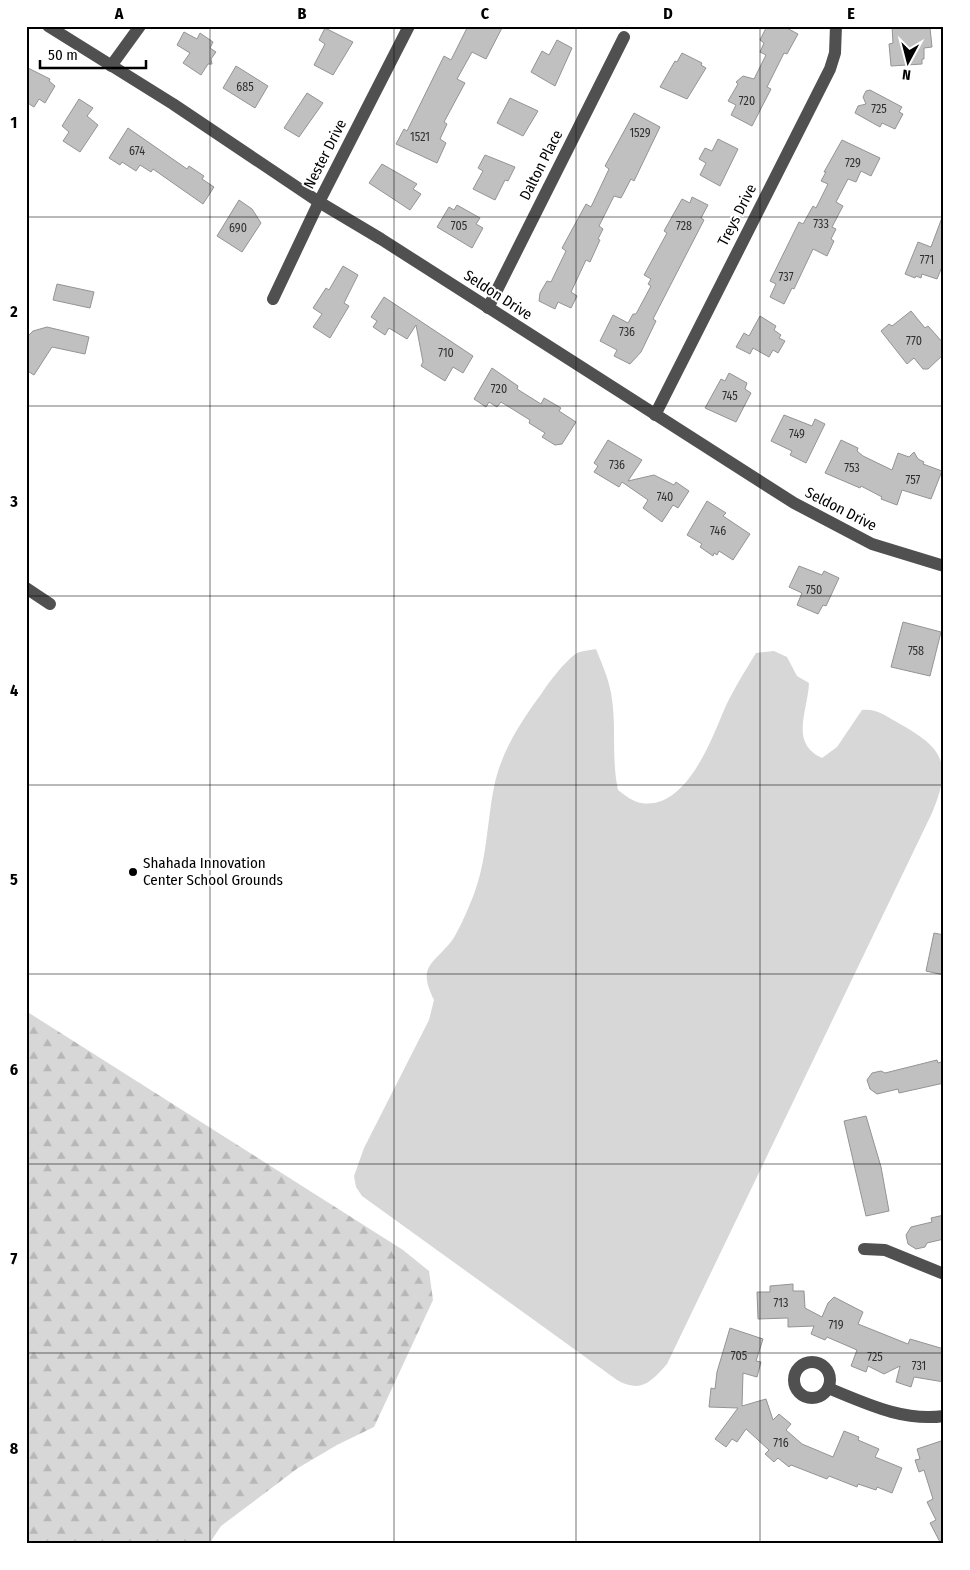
<svg xmlns="http://www.w3.org/2000/svg" width="970" height="1570" font-family="'Fira Sans Condensed',sans-serif">
<defs>
<pattern id="forest-firs" width="22" height="20" patternUnits="userSpaceOnUse" patternTransform="scale(1.25)"><rect width="22" height="20" fill="#d7d7d7"/><path d="M5 1l3.5 6h-7zM16 11l3.5 6h-7z" fill="#b7b7b7"/></pattern>
</defs>
<rect width="100%" height="100%" fill="#fff"/>
<path fill="#d7d7d7" d="M 596,649 C 602,664 608,677 611,693 C 617,725 611,758 618,790 C 623,794 631,800 637,802 C 684,815 711,741 724,710 C 733,690 745,671 756,653 L 774,651 L 787,657 L 797,676 L 809,683 C 808,711 789,743 822,758 L 837,747 L 862,710 C 876,708 888,717 900,724 C 945,749 952,765 932,813 L 667,1364 C 650,1383 641,1393 617,1380 L 362,1196 L 356,1187 L 354,1176 L 364,1148 L 429,1020 L 434,1000 C 416,964 435,964 453,939 C 461,926 468,909 474,894 C 487,860 487,822 494,787 C 501,752 521,721 542,693 C 549,682 566,660 577,653 C 582,651 590,650 596,649 Z"/>
<path fill="url(#forest-firs)" d="M 26,1011 L 403,1250 L 429,1271 L 433,1300 L 374,1427 L 337,1445 L 298,1468 L 221,1526 L 209,1544 L 26,1544 Z"/>
<g fill="#c0c0c0" stroke="#949494">
<path d="M 468,26 L 503,26 L 486,59 L 472,52 L 457,79 L 465,83 L 444,122 L 447,124 L 440,139 L 446,143 L 437,163 L 396,144 L 404,129 L 407,131 L 444,56 L 451,60 Z"/>
<path d="M 767,26 L 783,26 L 798,34 L 787,54 L 784,53 L 767,87 L 771,89 L 752,126 L 731,115 L 736,105 L 728,101 L 738,84 L 736,82 L 743,76 L 754,79 L 766,55 L 760,52 L 764,43 L 760,40 Z"/>
<path d="M 892,26 L 930,28 L 932,47 L 924,48 L 924,59 L 922,59 L 922,64 L 891,66 L 889,44 L 893,43 Z"/>
<path d="M 325,28 L 353,42 L 333,75 L 314,65 L 325,44 L 319,40 Z"/>
<path d="M 184,32 L 197,39 L 200,33 L 213,42 L 210,48 L 216,52 L 211,59 L 212,64 L 208,64 L 201,75 L 183,63 L 190,53 L 177,45 Z"/>
<path d="M 557,40 L 572,48 L 555,86 L 531,72 L 542,51 L 549,55 Z"/>
<path d="M 682,53 L 702,63 L 701,65 L 706,68 L 687,99 L 660,87 L 675,61 L 677,62 Z"/>
<path d="M 236,66 L 268,86 L 255,108 L 223,88 Z"/>
<path d="M 26,67 L 50,79 L 49,81 L 55,86 L 45,103 L 39,99 L 34,107 L 26,102 Z"/>
<path d="M 870,90 L 902,107 L 899,112 L 903,114 L 895,129 L 882,123 L 880,127 L 855,113 L 858,106 L 866,104 L 863,97 L 866,91 Z"/>
<path d="M 307,93 L 323,103 L 299,137 L 284,128 Z"/>
<path d="M 510,98 L 538,111 L 523,136 L 497,123 Z"/>
<path d="M 79,99 L 93,108 L 87,116 L 98,125 L 80,152 L 63,141 L 69,132 L 62,126 Z"/>
<path d="M 634,113 L 660,127 L 634,181 L 631,179 L 621,198 L 614,196 L 599,226 L 603,229 L 598,239 L 600,240 L 590,262 L 586,260 L 571,292 L 577,296 L 571,308 L 558,302 L 555,309 L 539,301 L 540,293 L 547,281 L 551,282 L 566,251 L 562,248 L 586,204 L 591,207 L 609,169 L 605,166 Z"/>
<path d="M 128,128 L 187,169 L 189,166 L 204,176 L 202,179 L 214,187 L 203,204 L 153,169 L 151,172 L 140,165 L 136,171 L 122,162 L 120,165 L 109,158 Z"/>
<path d="M 718,139 L 738,149 L 720,186 L 700,175 L 706,163 L 699,159 L 705,148 L 712,151 Z"/>
<path d="M 842,140 L 880,158 L 871,176 L 861,171 L 856,182 L 848,179 L 836,202 L 843,206 L 832,227 L 836,229 L 831,239 L 834,241 L 827,256 L 813,249 L 794,289 L 792,288 L 784,304 L 770,297 L 776,284 L 770,281 L 799,222 L 803,224 L 813,206 L 816,208 L 828,184 L 821,181 L 826,172 L 824,172 Z"/>
<path d="M 485,155 L 515,167 L 508,181 L 505,180 L 495,200 L 473,189 L 483,171 L 478,168 Z"/>
<path d="M 382,164 L 417,184 L 413,189 L 421,194 L 410,210 L 369,183 Z"/>
<path d="M 692,197 L 708,205 L 701,218 L 704,220 L 653,319 L 656,321 L 641,352 L 630,364 L 614,356 L 617,350 L 600,341 L 613,315 L 628,323 L 633,314 L 636,314 L 651,286 L 648,284 L 651,279 L 644,275 L 667,233 L 664,231 L 682,199 L 690,203 Z"/>
<path d="M 239,200 L 252,209 L 261,223 L 242,252 L 217,236 Z"/>
<path d="M 457,205 L 480,218 L 476,224 L 483,228 L 472,248 L 437,227 L 449,207 L 454,210 Z"/>
<path d="M 943,215 L 944,262 L 937,279 L 922,274 L 921,278 L 916,276 L 915,278 L 905,274 L 918,242 L 931,247 Z"/>
<path d="M 343,266 L 358,275 L 344,303 L 349,306 L 330,338 L 313,327 L 322,314 L 313,308 L 326,288 L 329,290 Z"/>
<path d="M 57,284 L 94,292 L 90,308 L 53,300 Z"/>
<path d="M 384,297 L 473,356 L 463,373 L 453,367 L 445,381 L 421,366 L 423,362 L 416,325 L 407,339 L 389,328 L 385,335 L 373,327 L 377,321 L 371,317 Z"/>
<path d="M 911,311 L 925,328 L 928,326 L 944,344 L 944,354 L 928,369 L 923,369 L 914,358 L 907,364 L 881,331 L 889,324 L 892,326 Z"/>
<path d="M 760,316 L 776,326 L 774,330 L 781,335 L 779,338 L 785,341 L 778,353 L 773,350 L 769,357 L 753,348 L 750,354 L 736,347 L 744,333 L 749,336 Z"/>
<path d="M 47,327 L 89,337 L 85,354 L 52,347 L 34,375 L 26,370 L 26,338 L 33,331 Z"/>
<path d="M 492,368 L 518,386 L 517,389 L 541,404 L 544,398 L 561,408 L 559,411 L 576,422 L 562,444 L 555,445 L 542,437 L 545,433 L 529,423 L 530,420 L 501,402 L 497,407 L 489,402 L 486,407 L 474,399 Z"/>
<path d="M 729,373 L 747,383 L 745,389 L 751,393 L 736,422 L 705,408 L 721,379 L 725,381 Z"/>
<path d="M 784,415 L 812,426 L 815,419 L 825,424 L 806,463 L 790,455 L 792,451 L 771,441 Z"/>
<path d="M 608,440 L 642,460 L 628,481 L 654,475 L 674,485 L 676,482 L 689,491 L 678,508 L 673,505 L 662,522 L 643,508 L 648,500 L 622,482 L 619,487 L 594,472 L 598,466 L 594,463 Z"/>
<path d="M 841,440 L 858,448 L 857,451 L 863,456 L 892,470 L 898,453 L 909,457 L 914,452 L 918,459 L 924,462 L 923,464 L 942,471 L 931,499 L 902,490 L 897,505 L 881,499 L 882,497 L 861,486 L 860,488 L 825,473 Z"/>
<path d="M 707,501 L 726,513 L 723,516 L 750,534 L 733,560 L 719,551 L 717,555 L 714,553 L 713,556 L 700,547 L 702,544 L 687,535 Z"/>
<path d="M 799,566 L 822,575 L 824,571 L 839,578 L 826,606 L 823,605 L 818,614 L 797,605 L 802,593 L 789,587 Z"/>
<path d="M 903,622 L 941,632 L 930,676 L 891,667 Z"/>
<path d="M 934,933 L 944,935 L 944,975 L 926,971 Z"/>
<path d="M 937,1060 L 938,1063 L 944,1061 L 944,1083 L 899,1093 L 898,1089 L 877,1094 L 870,1089 L 867,1080 L 872,1073 L 881,1071 L 885,1073 Z"/>
<path d="M 866,1116 L 881,1167 L 889,1211 L 866,1216 L 844,1121 Z"/>
<path d="M 944,1215 L 944,1239 L 927,1243 L 925,1247 L 916,1249 L 908,1244 L 906,1235 L 911,1227 L 932,1222 L 931,1218 Z"/>
<path d="M 793,1284 L 793,1291 L 804,1291 L 805,1308 L 822,1317 L 828,1303 L 834,1297 L 863,1312 L 858,1324 L 908,1344 L 910,1339 L 944,1349 L 944,1382 L 914,1377 L 911,1387 L 896,1382 L 900,1366 L 884,1374 L 868,1366 L 866,1372 L 851,1366 L 857,1350 L 827,1337 L 825,1340 L 811,1334 L 814,1326 L 788,1327 L 788,1318 L 758,1319 L 757,1292 L 770,1292 L 770,1286 Z"/>
<path d="M 730,1328 L 763,1339 L 756,1361 L 761,1362 L 757,1377 L 743,1373 L 742,1406 L 766,1399 L 773,1420 L 779,1414 L 791,1424 L 786,1430 L 802,1444 L 833,1457 L 844,1431 L 859,1437 L 858,1440 L 879,1449 L 875,1457 L 902,1468 L 892,1493 L 877,1487 L 876,1490 L 858,1484 L 857,1487 L 829,1476 L 827,1479 L 791,1465 L 789,1467 L 778,1458 L 774,1462 L 765,1454 L 769,1450 L 746,1429 L 737,1442 L 732,1439 L 726,1447 L 715,1439 L 738,1408 L 709,1407 L 711,1388 L 715,1389 L 717,1372 Z"/>
<path d="M 944,1440 L 944,1544 L 941,1544 L 930,1523 L 936,1520 L 927,1502 L 933,1499 L 924,1470 L 919,1472 L 915,1460 L 920,1459 L 917,1449 Z"/>
</g>
<g fill="none" stroke-linecap="round" stroke-linejoin="round">
<g stroke="#505050" stroke-width="12">
<path d="M 48,26 L 173,104 L 319,202 L 381,239 L 794,503 L 872,544 L 944,566"/>
<path d="M 111,66 L 140,26"/>
<path d="M 273,299 L 319,202 L 409,26"/>
<path d="M 488,308 L 624,37"/>
<path d="M 655,415 L 830,69 L 835,53 L 836,26"/>
<path d="M 26,588 L 50,604"/>
<path d="M 864,1249 L 885,1250 L 944,1274"/>
<circle cx="812" cy="1380" r="18"/>
<path d="M 828,1388 C 865,1403 903,1422 944,1416"/>
</g>
</g>
<path fill="none" stroke="#000" stroke-width="1" stroke-opacity="0.55" d="M 210,26 L 210,1544M 394,26 L 394,1544M 576,26 L 576,1544M 760,26 L 760,1544M 26,217 L 944,217M 26,406 L 944,406M 26,596 L 944,596M 26,785 L 944,785M 26,974 L 944,974M 26,1164 L 944,1164M 26,1353 L 944,1353"/>
<circle fill="#000" stroke="#fff" stroke-width="2" cx="133" cy="872" r="5"/>
<g text-anchor="middle" stroke-width="4" stroke-linejoin="round" paint-order="stroke">
<g font-size="12" fill="#303030">
<text x="245" y="91">685</text>
<text x="747" y="105">720</text>
<text x="879" y="113">725</text>
<text x="640" y="137">1529</text>
<text x="420" y="141">1521</text>
<text x="137" y="155">674</text>
<text x="853" y="167">729</text>
<text x="821" y="228">733</text>
<text x="459" y="230">705</text>
<text x="684" y="230">728</text>
<text x="238" y="232">690</text>
<text x="927" y="264">771</text>
<text x="786" y="281">737</text>
<text x="627" y="336">736</text>
<text x="914" y="345">770</text>
<text x="446" y="357">710</text>
<text x="499" y="393">720</text>
<text x="730" y="400">745</text>
<text x="797" y="438">749</text>
<text x="617" y="469">736</text>
<text x="852" y="472">753</text>
<text x="913" y="484">757</text>
<text x="665" y="501">740</text>
<text x="718" y="535">746</text>
<text x="814" y="594">750</text>
<text x="916" y="655">758</text>
<text x="781" y="1307">713</text>
<text x="836" y="1329">719</text>
<text x="739" y="1360">705</text>
<text x="875" y="1361">725</text>
<text x="919" y="1370">731</text>
<text x="781" y="1447">716</text>
</g>
<g font-size="15" fill="#000" stroke="#fff">
<text transform="translate(325 154) rotate(-63)" y="5">Nester Drive</text>
<text transform="translate(541 165) rotate(-63)" y="5">Dalton Place</text>
<text transform="translate(737 215) rotate(-63)" y="5">Treys Drive</text>
<text transform="translate(498 295) rotate(33)" y="5">Seldon Drive</text>
<text transform="translate(841 509) rotate(27)" y="5">Seldon Drive</text>
</g>
<g font-size="15" fill="#000" stroke="#fff" text-anchor="start">
<text x="143" y="868">Shahada Innovation<tspan x="143" dy="17">Center School Grounds</tspan></text>
</g>
</g>
<rect width="970" height="1570" fill="none" stroke="#ffffff" stroke-width="55"/>
<g transform="translate(908 62) rotate(187)" stroke="#ffffff" stroke-width="4" paint-order="stroke">
<path d="M0-4L9 19L0 12L-9 19Z" fill="#000000"/>
<text y="-8" font-size="14" font-weight="bold" text-anchor="middle" fill="#000000">N</text>
</g>
<path d="M40 60v8h106v-8" fill="none" stroke="#000000" stroke-width="2.5"/>
<text x="48" y="60" font-size="15" fill="#000000" stroke="#ffffff" stroke-width="4" paint-order="stroke">50 m</text>
<rect x="28" y="28" width="914" height="1514" fill="none" stroke="#000" stroke-width="2"/>
<g font-size="16" text-anchor="middle" font-weight="bold" fill="#000">
<text x="119" y="19">A</text>
<text x="302" y="19">B</text>
<text x="485" y="19">C</text>
<text x="668" y="19">D</text>
<text x="851" y="19">E</text>
<text x="14" y="128">1</text>
<text x="14" y="317">2</text>
<text x="14" y="507">3</text>
<text x="14" y="696">4</text>
<text x="14" y="885">5</text>
<text x="14" y="1075">6</text>
<text x="14" y="1264">7</text>
<text x="14" y="1454">8</text>
</g>
</svg>
